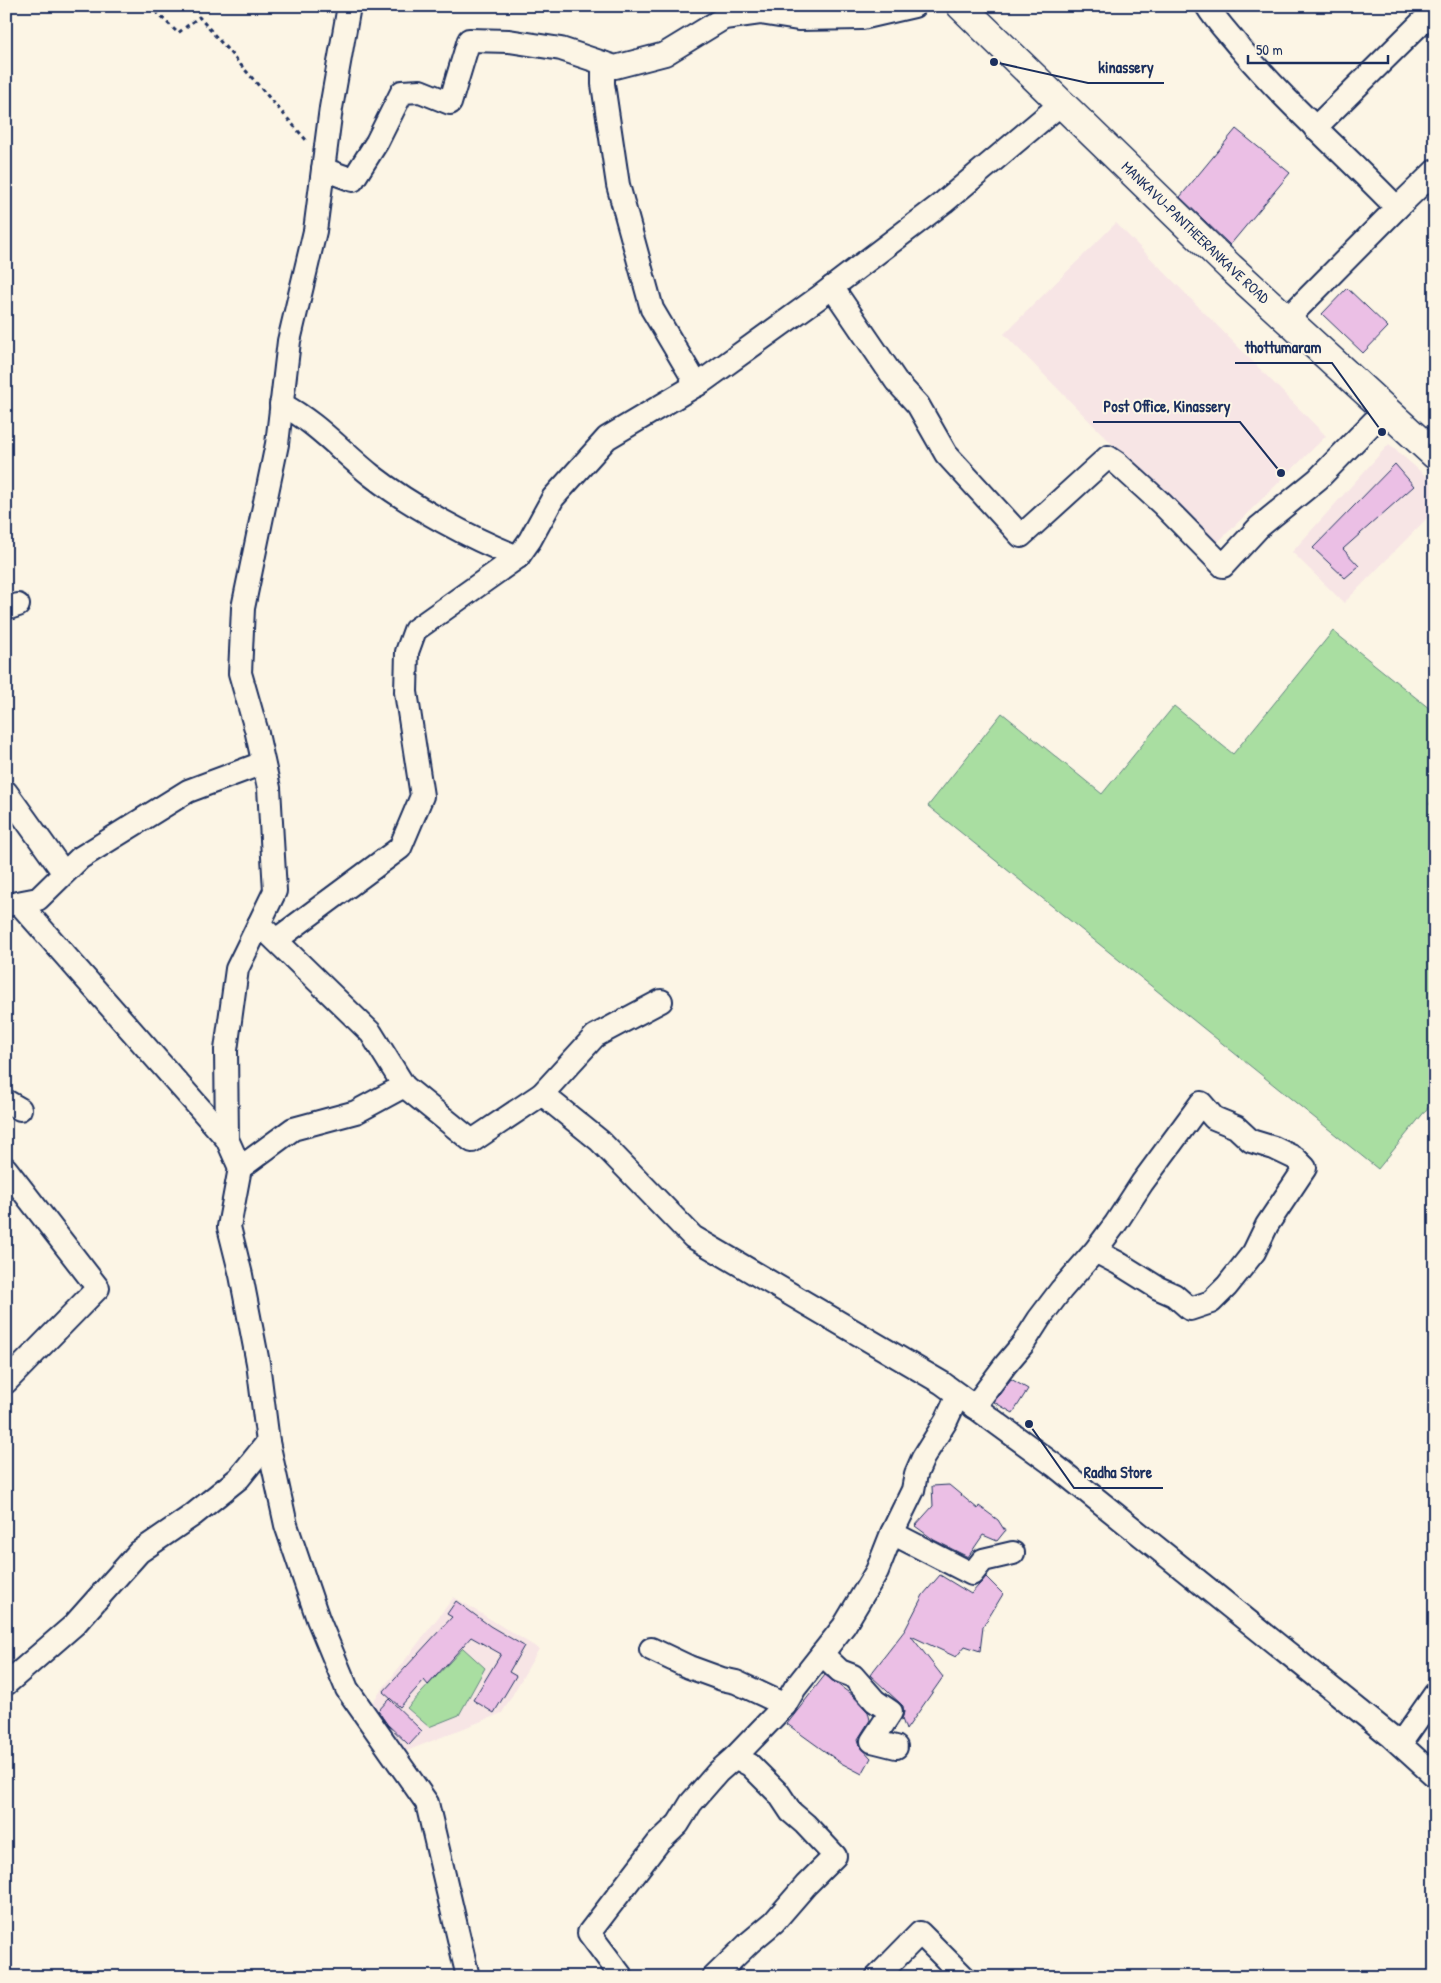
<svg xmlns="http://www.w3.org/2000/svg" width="1441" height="1983" font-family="'Patrick Hand',sans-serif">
<rect width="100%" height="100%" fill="#fcf5e5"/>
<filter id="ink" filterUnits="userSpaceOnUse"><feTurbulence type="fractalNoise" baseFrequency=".02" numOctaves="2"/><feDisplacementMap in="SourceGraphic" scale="10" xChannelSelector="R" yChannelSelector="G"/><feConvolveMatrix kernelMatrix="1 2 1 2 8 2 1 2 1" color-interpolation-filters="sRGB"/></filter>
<g filter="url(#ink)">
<g fill="#f7e5e5">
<path d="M 1116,223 L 1326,436 L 1213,547 L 1004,334 Z"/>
<path d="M 1389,444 L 1435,484 L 1435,510 L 1344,603 L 1292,552 Z"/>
<path d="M 454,1597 L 539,1649 L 502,1713 L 404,1752 L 363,1714 Z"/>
</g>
<g fill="#a9dea1" stroke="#628680">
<path d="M 1333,631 L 1435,713 L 1435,796 L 1429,804 L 1435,809 L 1435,1099 L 1378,1169 L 928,806 L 1002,713 L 1102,794 L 1174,706 L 1233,754 Z"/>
<path d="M 463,1648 L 485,1668 L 459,1715 L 429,1727 L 407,1708 Z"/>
</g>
<g fill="#ebbfe5" stroke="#1b2f5e">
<path d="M 1236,129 L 1290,173 L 1230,245 L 1180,197 Z"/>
<path d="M 1347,288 L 1388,327 L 1363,353 L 1322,314 Z"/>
<path d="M 1395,464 L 1414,486 L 1343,549 L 1359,566 L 1345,578 L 1313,548 Z"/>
<path d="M 1011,1379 L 1028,1389 L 1013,1413 L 994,1402 Z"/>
<path d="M 949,1485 L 978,1509 L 979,1506 L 998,1520 L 1005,1531 L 997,1541 L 983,1535 L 968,1557 L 934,1540 L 915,1526 L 933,1506 L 932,1486 Z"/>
<path d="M 940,1575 L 971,1594 L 986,1577 L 1003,1594 L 983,1627 L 980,1651 L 965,1646 L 956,1657 L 911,1636 L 943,1677 L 906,1730 L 902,1719 L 904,1712 L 903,1706 L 870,1675 L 905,1630 L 923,1595 Z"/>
<path d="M 456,1601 L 490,1626 L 524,1646 L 509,1672 L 516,1676 L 494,1713 L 473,1700 L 501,1654 L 471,1637 L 428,1685 L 424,1680 L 400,1707 L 383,1692 L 452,1617 L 447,1614 Z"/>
<path d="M 825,1675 L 852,1695 L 868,1712 L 870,1720 L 858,1739 L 860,1746 L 871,1758 L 862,1774 L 841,1763 L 787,1724 Z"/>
<path d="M 389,1699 L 422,1731 L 409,1745 L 387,1724 L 378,1711 Z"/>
</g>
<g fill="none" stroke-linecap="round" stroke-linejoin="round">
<defs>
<g id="street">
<path d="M 349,6 L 331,108 L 315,231 L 289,341 L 277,444 L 243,608 L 240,673 L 256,729 L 269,788 L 275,891 L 259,924 L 371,1033 L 404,1086 L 472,1141 L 542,1094 L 600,1141 L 693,1237 L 942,1383 L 1054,1465 L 1392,1737 L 1435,1776"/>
<path d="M 1207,6 C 1216,21 1229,34 1240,48 C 1288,105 1345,154 1397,208 L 1287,319"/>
<path d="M 603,63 L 603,84 L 618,185 L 652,309 L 697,385"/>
<path d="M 1315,128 L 1435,9"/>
<path d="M 323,169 L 353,180 L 377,142 L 402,92 L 420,91 L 450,103 L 469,40 L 509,41 L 561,49 L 615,67 L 665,54 L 724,18 L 760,13 L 798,19 L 862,18 L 914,6"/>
<path d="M 1397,208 L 1435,171"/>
<path d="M 832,287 L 896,381 L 918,405 L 946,454 L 1021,536 L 1108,457 L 1117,463 L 1162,504 L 1223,566 L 1259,527 L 1318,479 L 1385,410"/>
<path d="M 281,404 C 316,422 341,451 371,475 C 412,507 470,538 518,557 L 530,540 L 553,498 L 607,438 L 703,381 L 818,298 L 944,202 L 1062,103"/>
<path d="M 6,609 L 18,605"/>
<path d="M 6,792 L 64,873"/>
<path d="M 19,903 L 227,1139 L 240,1168"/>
<path d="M 7,905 L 38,899 L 80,858 L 188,791 L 263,763"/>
<path d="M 276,940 L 400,848 L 422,796 L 406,692 L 407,652 L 415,630 L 518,557"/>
<path d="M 542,1094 L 595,1036 L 661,1001"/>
<path d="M 6,1101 L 20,1109"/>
<path d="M 227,1139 L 226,1050 L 237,969 L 259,924"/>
<path d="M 6,1169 L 98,1288 L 6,1382"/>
<path d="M 974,1407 L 1006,1364 L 1023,1344 L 1039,1319 L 1061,1290 L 1095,1251 L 1116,1223 L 1142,1183 L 1201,1103 L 1214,1118 L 1236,1127 L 1251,1141 L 1274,1148 L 1295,1158 L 1305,1168 L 1267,1225 L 1254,1252 L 1227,1286 L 1211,1302 L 1190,1309 L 1174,1295 L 1158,1288 L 1118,1263 L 1095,1251"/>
<path d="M 268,1442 L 286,1525 L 318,1619 L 347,1689 L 427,1803 L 468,1977"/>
<path d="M 892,1533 L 972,1574 L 983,1560 L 1013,1553"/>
<path d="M 651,1649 L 689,1667 L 722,1679 L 736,1682 L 785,1705"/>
<path d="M 822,1654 L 840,1671 L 853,1676 L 875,1701 L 891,1712 L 872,1741 L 896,1747"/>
<path d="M 6,1684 L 74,1625 L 139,1552 L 193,1515 L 239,1478 L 268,1442 L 258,1363 L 241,1275 L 229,1227 L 240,1168 L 293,1129 L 356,1112 L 404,1086"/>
<path d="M 1400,1744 L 1435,1694"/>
<path d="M 622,1977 L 589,1933 L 658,1843 L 678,1824 L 691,1803 L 718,1772 L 735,1757 L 785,1705 L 795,1688 L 844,1626 L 877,1571 L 892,1533 L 913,1490 L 916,1474 L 923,1458 L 946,1421 L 958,1395"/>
<path d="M 714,1977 L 750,1942 L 774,1922 L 806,1885 L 835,1856 L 805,1824 L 791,1812 L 779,1794 L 750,1765 L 735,1757"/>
<path d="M 877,1977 L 920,1933 L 964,1977"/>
</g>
<g id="secondary">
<path id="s1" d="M 961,6 L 1230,267 L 1435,455"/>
</g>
</defs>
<use href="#street" stroke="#1b2f5e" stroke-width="26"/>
<use href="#secondary" stroke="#1b2f5e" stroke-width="31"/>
<path stroke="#1b2f5e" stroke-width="3" stroke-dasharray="4 4" stroke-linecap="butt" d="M 150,6 L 178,33 L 199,17 L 307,141"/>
<use href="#street" stroke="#fcf5e5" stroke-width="22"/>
<use href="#secondary" stroke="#fcf5e5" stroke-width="28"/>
</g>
</g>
<g text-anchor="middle" stroke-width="4" stroke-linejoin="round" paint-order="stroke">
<g font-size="15" fill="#1b2f5e" stroke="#fcf5e5">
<text dy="5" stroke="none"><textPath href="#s1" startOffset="326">MANKAVU-PANTHEERANKAVE ROAD</textPath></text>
</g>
</g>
<path fill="none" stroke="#1b2f5e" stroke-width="2" d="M994 62L1088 83H1164M1382 432L1332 363H1235M1281 473L1240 422H1093M1029 1424L1074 1488H1163"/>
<g fill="#1b2f5e" stroke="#fcf5e5" stroke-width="2">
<circle cx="994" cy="62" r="5"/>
<circle cx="1382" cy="432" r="5"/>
<circle cx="1281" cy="473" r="5"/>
<circle cx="1029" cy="1424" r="5"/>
</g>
<g font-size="16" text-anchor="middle" font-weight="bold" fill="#1b2f5e" stroke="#fcf5e5" stroke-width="4" stroke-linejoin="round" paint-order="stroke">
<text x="1126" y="73">kinassery</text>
<text x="1283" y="353">thottumaram</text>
<text x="1167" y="412">Post Office, Kinassery</text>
<text x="1118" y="1478">Radha Store</text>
</g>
<rect width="1441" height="1983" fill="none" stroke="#fcf5e5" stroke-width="25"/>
<rect x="12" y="12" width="1416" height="1958" fill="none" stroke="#1b2f5e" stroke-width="2" filter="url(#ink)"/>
<path d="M1248 55v8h140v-8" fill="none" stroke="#1b2f5e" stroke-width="2.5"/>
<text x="1256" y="55" font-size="15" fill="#1b2f5e" stroke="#fcf5e5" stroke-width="4" paint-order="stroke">50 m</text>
</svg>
